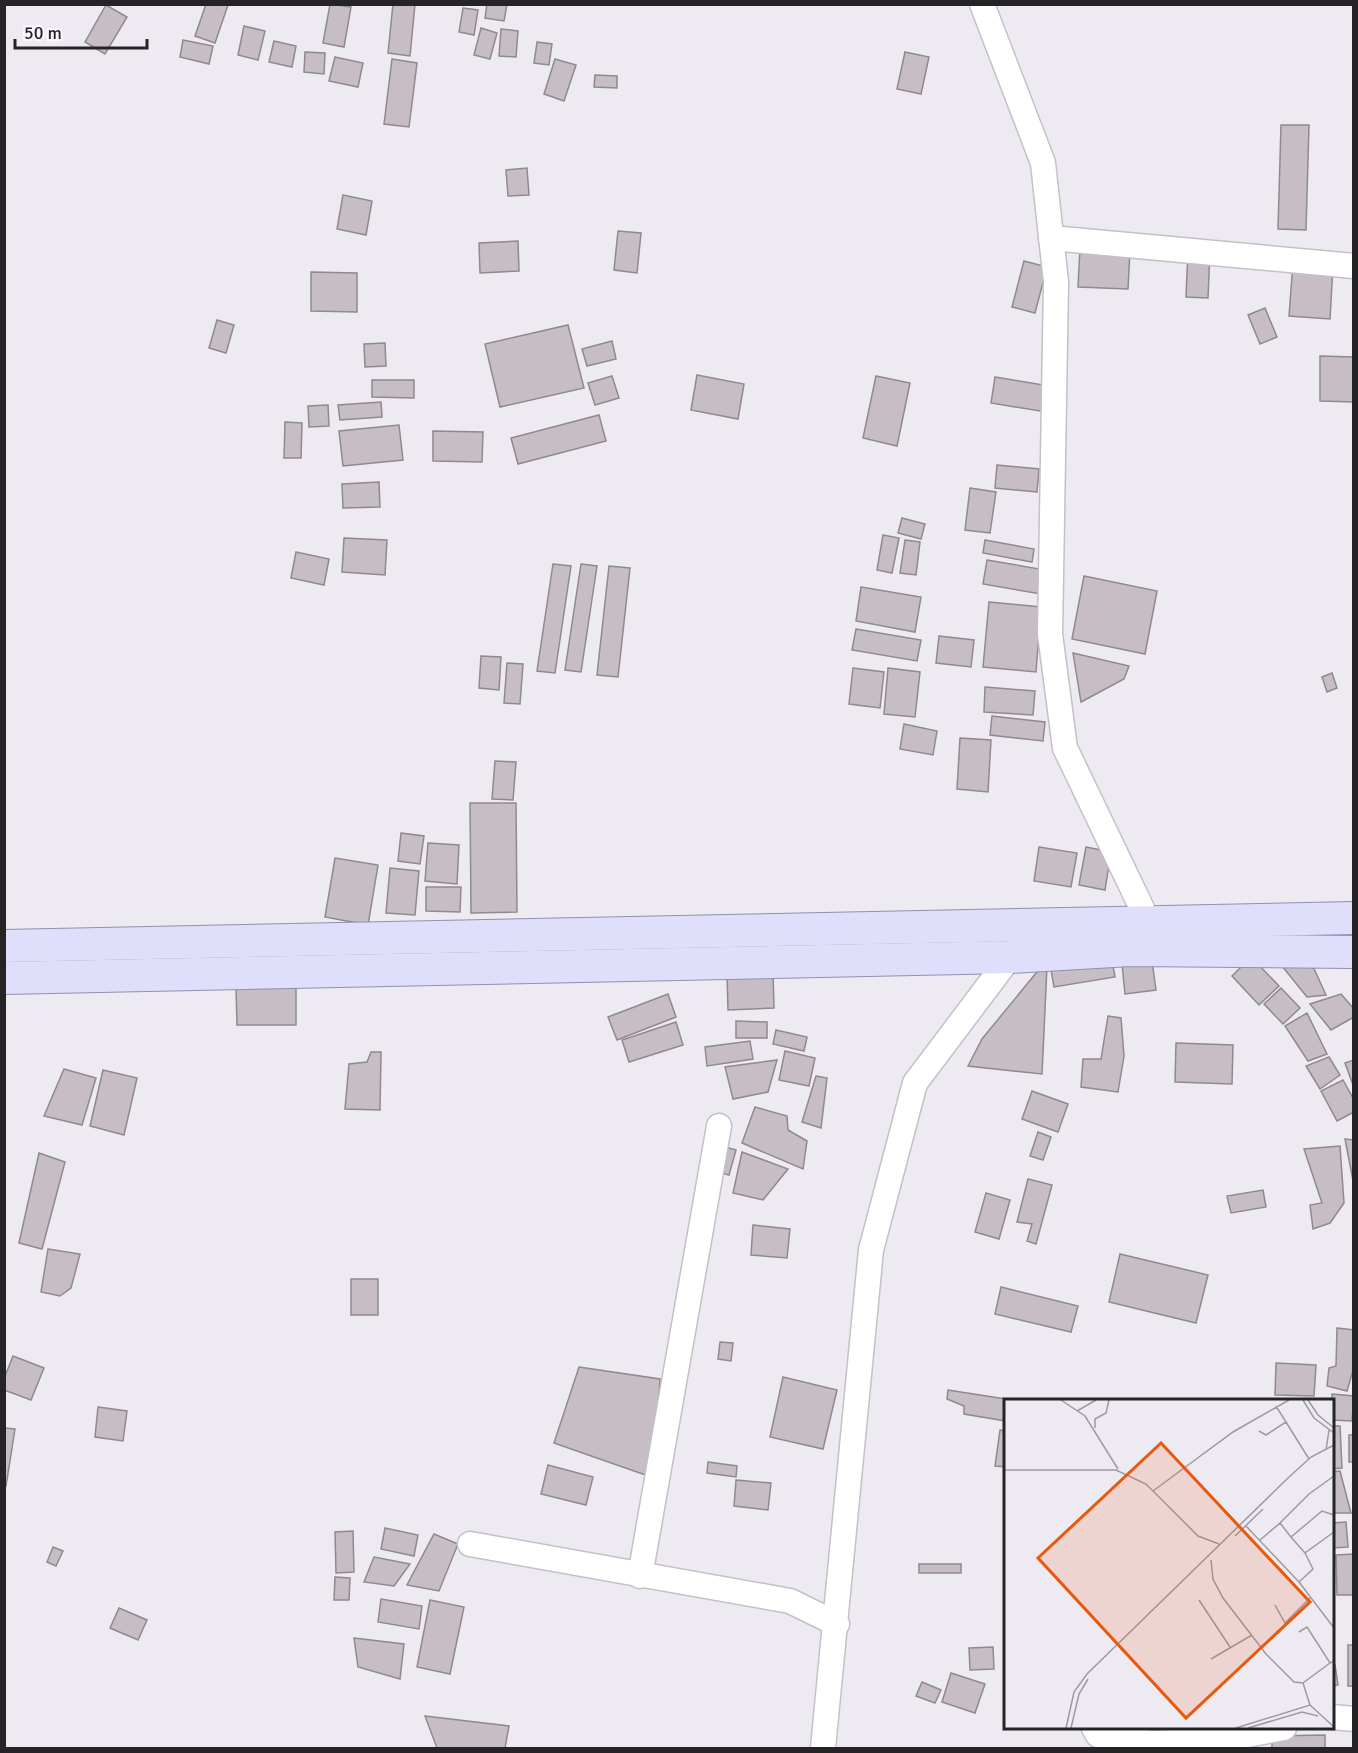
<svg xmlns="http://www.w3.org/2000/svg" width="1358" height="1753" font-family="Signika,sans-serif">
<rect width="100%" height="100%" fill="#eeeaf2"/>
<g fill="#c6bec4" stroke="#90898e" stroke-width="1.5">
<path d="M 206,4 L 228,5 L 215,43 L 195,36 Z"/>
<path d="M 330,4 L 351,7 L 344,47 L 323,43 Z"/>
<path d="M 393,4 L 415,4 L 410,56 L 388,53 Z"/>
<path d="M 487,4 L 507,4 L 504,21 L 485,18 Z"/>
<path d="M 106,5 L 127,17 L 105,54 L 85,42 Z"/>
<path d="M 463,8 L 478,10 L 474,35 L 459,32 Z"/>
<path d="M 244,26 L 265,31 L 258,60 L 238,55 Z"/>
<path d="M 481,28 L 497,33 L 490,59 L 474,55 Z"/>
<path d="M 501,29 L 518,31 L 516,57 L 499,56 Z"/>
<path d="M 183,40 L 213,46 L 209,64 L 180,57 Z"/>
<path d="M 274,41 L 296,46 L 292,67 L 269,62 Z"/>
<path d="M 537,42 L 552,44 L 549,65 L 534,63 Z"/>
<path d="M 305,52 L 325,53 L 324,74 L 304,72 Z"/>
<path d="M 905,52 L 929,57 L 921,94 L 897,89 Z"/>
<path d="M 335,57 L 363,63 L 358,87 L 329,81 Z"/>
<path d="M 392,59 L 417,63 L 409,127 L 384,124 Z"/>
<path d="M 555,59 L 576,65 L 564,101 L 544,94 Z"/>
<path d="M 595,75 L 617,76 L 617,88 L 594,87 Z"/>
<path d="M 1281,125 L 1309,125 L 1306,230 L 1278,229 Z"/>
<path d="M 527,168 L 529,195 L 508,196 L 506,170 Z"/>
<path d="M 343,195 L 372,201 L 366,235 L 337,229 Z"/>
<path d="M 618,231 L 641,233 L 637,273 L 614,270 Z"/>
<path d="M 518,241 L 519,271 L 480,273 L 479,243 Z"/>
<path d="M 1080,248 L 1130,250 L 1128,289 L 1078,287 Z"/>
<path d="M 1188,249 L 1210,250 L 1208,298 L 1186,297 Z"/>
<path d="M 1024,261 L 1047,267 L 1035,313 L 1012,307 Z"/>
<path d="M 1293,263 L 1333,266 L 1330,319 L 1289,316 Z"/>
<path d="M 311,272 L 357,273 L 357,312 L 311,311 Z"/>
<path d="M 1265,308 L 1277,337 L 1260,344 L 1248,315 Z"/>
<path d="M 217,320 L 234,325 L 226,353 L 209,348 Z"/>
<path d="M 568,325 L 584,388 L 500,407 L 485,344 Z"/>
<path d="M 612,341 L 616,359 L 587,366 L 582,349 Z"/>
<path d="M 385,343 L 386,366 L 365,367 L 364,344 Z"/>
<path d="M 1320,356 L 1354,357 L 1354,402 L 1320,401 Z"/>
<path d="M 697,375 L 744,384 L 738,419 L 691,410 Z"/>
<path d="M 612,376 L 619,398 L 595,405 L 588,383 Z"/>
<path d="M 876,376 L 910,383 L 897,446 L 863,438 Z"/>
<path d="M 995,377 L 1056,387 L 1052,413 L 991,403 Z"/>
<path d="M 372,380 L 414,380 L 414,398 L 372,397 Z"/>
<path d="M 381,402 L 382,417 L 340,420 L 338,405 Z"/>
<path d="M 328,405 L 329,426 L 309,427 L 308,406 Z"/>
<path d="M 599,415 L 606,441 L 518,464 L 511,438 Z"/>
<path d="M 285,422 L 302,423 L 301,458 L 284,458 Z"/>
<path d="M 399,425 L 403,460 L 343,466 L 339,431 Z"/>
<path d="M 433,431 L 483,432 L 482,462 L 433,461 Z"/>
<path d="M 997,465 L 1039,469 L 1037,492 L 995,488 Z"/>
<path d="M 379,482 L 380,507 L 343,508 L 342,484 Z"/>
<path d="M 970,488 L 996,492 L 990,533 L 965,530 Z"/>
<path d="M 902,518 L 925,524 L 921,539 L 898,533 Z"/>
<path d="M 883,535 L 899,538 L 892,573 L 877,570 Z"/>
<path d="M 344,538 L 387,540 L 385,575 L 342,572 Z"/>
<path d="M 905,540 L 920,542 L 916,575 L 900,573 Z"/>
<path d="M 985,540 L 1034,549 L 1032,562 L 983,553 Z"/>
<path d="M 296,552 L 329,559 L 324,585 L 291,578 Z"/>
<path d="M 987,560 L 1051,571 L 1047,595 L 983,584 Z"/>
<path d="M 553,564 L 571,566 L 555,673 L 537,671 Z"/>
<path d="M 581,564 L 597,566 L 581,672 L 565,670 Z"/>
<path d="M 609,566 L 630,568 L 618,677 L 597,675 Z"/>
<path d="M 1084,576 L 1157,591 L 1145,654 L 1072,639 Z"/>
<path d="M 861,587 L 921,597 L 915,632 L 856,621 Z"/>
<path d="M 989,602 L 1041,607 L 1036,672 L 983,667 Z"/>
<path d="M 856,629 L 921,640 L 917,661 L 852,650 Z"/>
<path d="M 939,636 L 974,640 L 971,667 L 936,663 Z"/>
<path d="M 1073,653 L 1129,666 L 1124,679 L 1081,702 Z"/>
<path d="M 481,656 L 501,657 L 499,690 L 479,688 Z"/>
<path d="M 507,663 L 523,664 L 520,704 L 504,703 Z"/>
<path d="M 853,668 L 884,672 L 880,708 L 849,704 Z"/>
<path d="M 888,668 L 920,672 L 915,717 L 884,714 Z"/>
<path d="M 1332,673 L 1337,688 L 1327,692 L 1322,677 Z"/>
<path d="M 985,687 L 1035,691 L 1033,715 L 984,712 Z"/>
<path d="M 992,716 L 1045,722 L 1043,741 L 990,735 Z"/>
<path d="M 904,724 L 937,731 L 933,755 L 900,749 Z"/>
<path d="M 960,738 L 991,740 L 988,792 L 957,789 Z"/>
<path d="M 495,761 L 516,762 L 513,800 L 492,799 Z"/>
<path d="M 470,803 L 516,803 L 517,912 L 471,913 Z"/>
<path d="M 401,833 L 424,836 L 420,864 L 398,861 Z"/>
<path d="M 428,843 L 459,845 L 457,884 L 425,881 Z"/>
<path d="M 1039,847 L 1077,853 L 1071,887 L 1034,881 Z"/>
<path d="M 1086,847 L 1111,852 L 1105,890 L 1079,885 Z"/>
<path d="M 335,858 L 378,865 L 368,925 L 325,917 Z"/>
<path d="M 390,868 L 419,871 L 415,915 L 386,913 Z"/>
<path d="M 426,887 L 461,887 L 460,912 L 426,911 Z"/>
<path d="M 1111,954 L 1115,977 L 1054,987 L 1050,964 Z"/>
<path d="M 1251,957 L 1279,986 L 1259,1005 L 1232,976 Z"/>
<path d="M 1152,961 L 1156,990 L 1125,994 L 1122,964 Z"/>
<path d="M 1311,962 L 1326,995 L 1307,997 L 1282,966 Z"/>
<path d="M 1047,966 L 1042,1074 L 968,1066 L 982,1039 L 1041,967 Z"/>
<path d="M 773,973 L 774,1008 L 728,1010 L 727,974 Z"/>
<path d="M 236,987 L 296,987 L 296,1025 L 237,1025 Z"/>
<path d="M 1281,988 L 1300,1008 L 1283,1024 L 1264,1004 Z"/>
<path d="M 668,994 L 676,1017 L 617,1040 L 608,1017 Z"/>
<path d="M 1341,994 L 1354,1009 L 1354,1017 L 1331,1030 L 1310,1004 Z"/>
<path d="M 1307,1013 L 1327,1054 L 1308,1061 L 1285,1026 Z"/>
<path d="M 1108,1016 L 1121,1018 L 1124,1056 L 1118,1092 L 1081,1087 L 1083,1059 L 1101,1059 Z"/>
<path d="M 736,1021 L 767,1022 L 767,1038 L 736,1038 Z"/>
<path d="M 676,1022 L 683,1045 L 629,1062 L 622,1040 Z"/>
<path d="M 776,1030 L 807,1037 L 804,1051 L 773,1044 Z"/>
<path d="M 750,1041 L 753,1059 L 707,1066 L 705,1047 Z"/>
<path d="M 1176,1043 L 1233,1045 L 1232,1084 L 1175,1082 Z"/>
<path d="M 785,1051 L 815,1058 L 809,1086 L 779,1080 Z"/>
<path d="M 371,1052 L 381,1052 L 380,1110 L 345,1109 L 349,1064 L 367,1062 Z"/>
<path d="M 1329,1057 L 1340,1075 L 1320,1089 L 1306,1066 Z"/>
<path d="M 777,1060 L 768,1092 L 733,1099 L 725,1067 Z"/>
<path d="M 1354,1060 L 1354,1085 L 1353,1085 L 1345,1063 Z"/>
<path d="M 64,1069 L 96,1078 L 82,1125 L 44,1116 Z"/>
<path d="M 103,1070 L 137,1078 L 124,1135 L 90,1126 Z"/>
<path d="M 816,1076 L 827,1078 L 821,1128 L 802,1122 Z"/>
<path d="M 1343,1080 L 1354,1100 L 1354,1112 L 1337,1121 L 1321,1091 Z"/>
<path d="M 1032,1091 L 1068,1104 L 1058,1132 L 1022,1119 Z"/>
<path d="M 755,1107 L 787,1116 L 788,1130 L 807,1141 L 803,1169 L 742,1143 Z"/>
<path d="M 1038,1132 L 1051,1137 L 1043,1160 L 1030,1156 Z"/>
<path d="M 1345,1139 L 1354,1140 L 1354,1186 Z"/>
<path d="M 722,1146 L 736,1150 L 729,1175 L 715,1171 Z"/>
<path d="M 1340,1146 L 1344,1203 L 1330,1223 L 1313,1229 L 1310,1205 L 1322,1203 L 1304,1149 Z"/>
<path d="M 742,1152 L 788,1169 L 763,1200 L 733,1193 Z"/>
<path d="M 39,1153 L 65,1162 L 42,1249 L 19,1243 Z"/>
<path d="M 1028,1179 L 1052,1185 L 1036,1244 L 1027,1241 L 1032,1224 L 1017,1222 Z"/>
<path d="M 1263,1190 L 1266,1207 L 1231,1213 L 1227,1196 Z"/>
<path d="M 986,1193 L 1010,1200 L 999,1239 L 975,1232 Z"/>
<path d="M 753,1225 L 790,1229 L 787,1258 L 751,1255 Z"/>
<path d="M 48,1249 L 80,1254 L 71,1288 L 60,1296 L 41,1292 Z"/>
<path d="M 1120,1254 L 1208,1275 L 1196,1323 L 1109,1302 Z"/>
<rect x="351" y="1279" width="27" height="36"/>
<path d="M 1001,1287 L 1078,1306 L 1071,1332 L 995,1314 Z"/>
<path d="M 1337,1328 L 1354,1330 L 1354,1367 L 1347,1391 L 1327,1386 L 1329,1368 L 1336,1366 Z"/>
<path d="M 720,1342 L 733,1343 L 731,1361 L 718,1359 Z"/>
<path d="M 13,1356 L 44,1368 L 31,1400 L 4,1390 L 4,1379 Z"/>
<path d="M 1276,1363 L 1316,1365 L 1314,1396 L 1275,1395 Z"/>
<path d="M 579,1367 L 660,1379 L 654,1478 L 554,1443 Z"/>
<path d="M 783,1377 L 837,1390 L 823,1449 L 770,1437 Z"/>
<path d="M 948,1390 L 1012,1400 L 1006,1400 L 1006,1421 L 964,1414 L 964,1406 L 947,1399 Z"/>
<path d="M 1332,1394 L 1354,1396 L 1352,1421 L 1332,1420 Z"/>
<path d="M 98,1407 L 127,1411 L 123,1441 L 95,1437 Z"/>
<path d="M 1332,1426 L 1340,1426 L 1342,1468 L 1332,1469 Z"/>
<path d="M 4,1428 L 15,1429 L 6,1486 L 4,1485 Z"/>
<path d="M 1000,1430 L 1006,1431 L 1006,1467 L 995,1466 Z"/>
<rect x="1349" y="1435" width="5" height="27"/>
<path d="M 708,1462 L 737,1466 L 736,1477 L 707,1473 Z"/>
<path d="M 548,1465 L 593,1477 L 586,1505 L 541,1494 Z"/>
<path d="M 1340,1471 L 1351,1513 L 1332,1513 L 1332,1472 Z"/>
<path d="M 736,1480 L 771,1483 L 768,1510 L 734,1506 Z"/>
<path d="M 1346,1522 L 1348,1547 L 1332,1548 L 1332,1523 Z"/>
<path d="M 385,1528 L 418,1535 L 414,1556 L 381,1549 Z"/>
<path d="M 353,1531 L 354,1572 L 336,1573 L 335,1532 Z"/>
<path d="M 434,1534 L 458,1544 L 439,1591 L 407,1585 Z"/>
<path d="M 53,1547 L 63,1551 L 56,1566 L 47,1562 Z"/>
<path d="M 1354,1554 L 1354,1595 L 1337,1595 L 1336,1555 Z"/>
<path d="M 374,1557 L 410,1564 L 394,1586 L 364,1582 Z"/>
<rect x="919" y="1564" width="42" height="9"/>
<path d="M 335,1577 L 350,1578 L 349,1600 L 334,1600 Z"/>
<path d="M 381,1599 L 422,1606 L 419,1629 L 378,1622 Z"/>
<path d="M 430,1600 L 464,1607 L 450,1674 L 417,1667 Z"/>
<path d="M 119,1608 L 147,1620 L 138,1640 L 110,1628 Z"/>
<path d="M 354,1638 L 404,1644 L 400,1679 L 358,1667 Z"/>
<rect x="1348" y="1645" width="6" height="41"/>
<path d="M 993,1647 L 994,1669 L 970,1670 L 969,1648 Z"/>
<path d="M 1332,1665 L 1335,1665 L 1338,1685 L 1332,1686 Z"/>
<path d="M 951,1673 L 985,1684 L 975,1713 L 942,1702 Z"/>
<path d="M 922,1682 L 941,1690 L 935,1703 L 916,1696 Z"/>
<path d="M 425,1716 L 509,1726 L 505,1748 L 437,1748 Z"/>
<path d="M 1325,1735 L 1325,1748 L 1272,1748 L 1272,1736 Z"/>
</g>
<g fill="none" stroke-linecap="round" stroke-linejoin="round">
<defs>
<g id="minor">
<path d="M 982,4 L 1043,163 L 1056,282 L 1050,634 L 1065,748 L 1148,921"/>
<path d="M 1051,238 L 1354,266"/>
<path d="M 470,1544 L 790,1601 L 837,1624"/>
<path d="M 640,1576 L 719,1126"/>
<path d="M 1332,1717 L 1354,1719"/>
<path d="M 1094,1728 L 1098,1735 L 1153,1743 L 1226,1739 L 1284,1728"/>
<path d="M 823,1748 L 871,1250 L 915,1083 L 1010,957"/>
</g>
<g id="major">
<path d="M 4,946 L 1354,918"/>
<path d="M 4,978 L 1010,957 L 1130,950 L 1354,952"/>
</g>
</defs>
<use href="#minor" stroke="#c4c0c7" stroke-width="27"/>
<use href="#major" stroke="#9090af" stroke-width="34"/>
<use href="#minor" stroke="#fff" stroke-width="24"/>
<use href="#major" stroke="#dfdffb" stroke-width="32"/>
</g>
<g transform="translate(1004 1399)">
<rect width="330" height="330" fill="#eeeaf2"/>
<path fill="none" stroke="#9e9aa0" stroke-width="1.5" d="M 57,1 L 81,17 L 114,70M 299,1 L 310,19 L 330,34M 304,1 L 314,16 L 330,29M 272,7 L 305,60M 73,12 L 92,1M 91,29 L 91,20 L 102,14 L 105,1M 255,32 L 262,36 L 282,23M 322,51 L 325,31M 0,71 L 112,71 L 142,85 L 194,137 L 215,145M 149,92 L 229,33 L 285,1M 276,124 L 305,95 L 330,77M 242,127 L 295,183 L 309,170 L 301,154 L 330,133M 231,137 L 259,110M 255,142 L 276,124 L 287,138M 301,154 L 287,138 L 318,112 L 330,116M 207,161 L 209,180 L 219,199 L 262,255 L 290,283 L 299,284M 295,183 L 330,229M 195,201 L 226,248M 271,206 L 281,224 L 307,198M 295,233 L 303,228 L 326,264 L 330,262M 207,260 L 248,236M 306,306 L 299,284 L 326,264M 62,329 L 70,293 L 83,275 L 284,79 L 307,58 L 330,46M 67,329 L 75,295 L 84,280M 232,329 L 306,306 L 330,328M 244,329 L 298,313 L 314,317"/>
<path fill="#e8590c" fill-opacity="0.15" stroke="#e8590c" stroke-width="3" d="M 157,44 L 306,203 L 182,319 L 34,159 Z"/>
<rect width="330" height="330" fill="none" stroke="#252326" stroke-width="3"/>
</g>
<rect width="1358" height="1753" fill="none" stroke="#252326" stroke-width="12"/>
<path d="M15 39v9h132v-9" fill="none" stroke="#252326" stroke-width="3"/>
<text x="24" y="39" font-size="18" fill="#252326" stroke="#fcf7ff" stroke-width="4.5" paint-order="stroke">50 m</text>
</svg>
